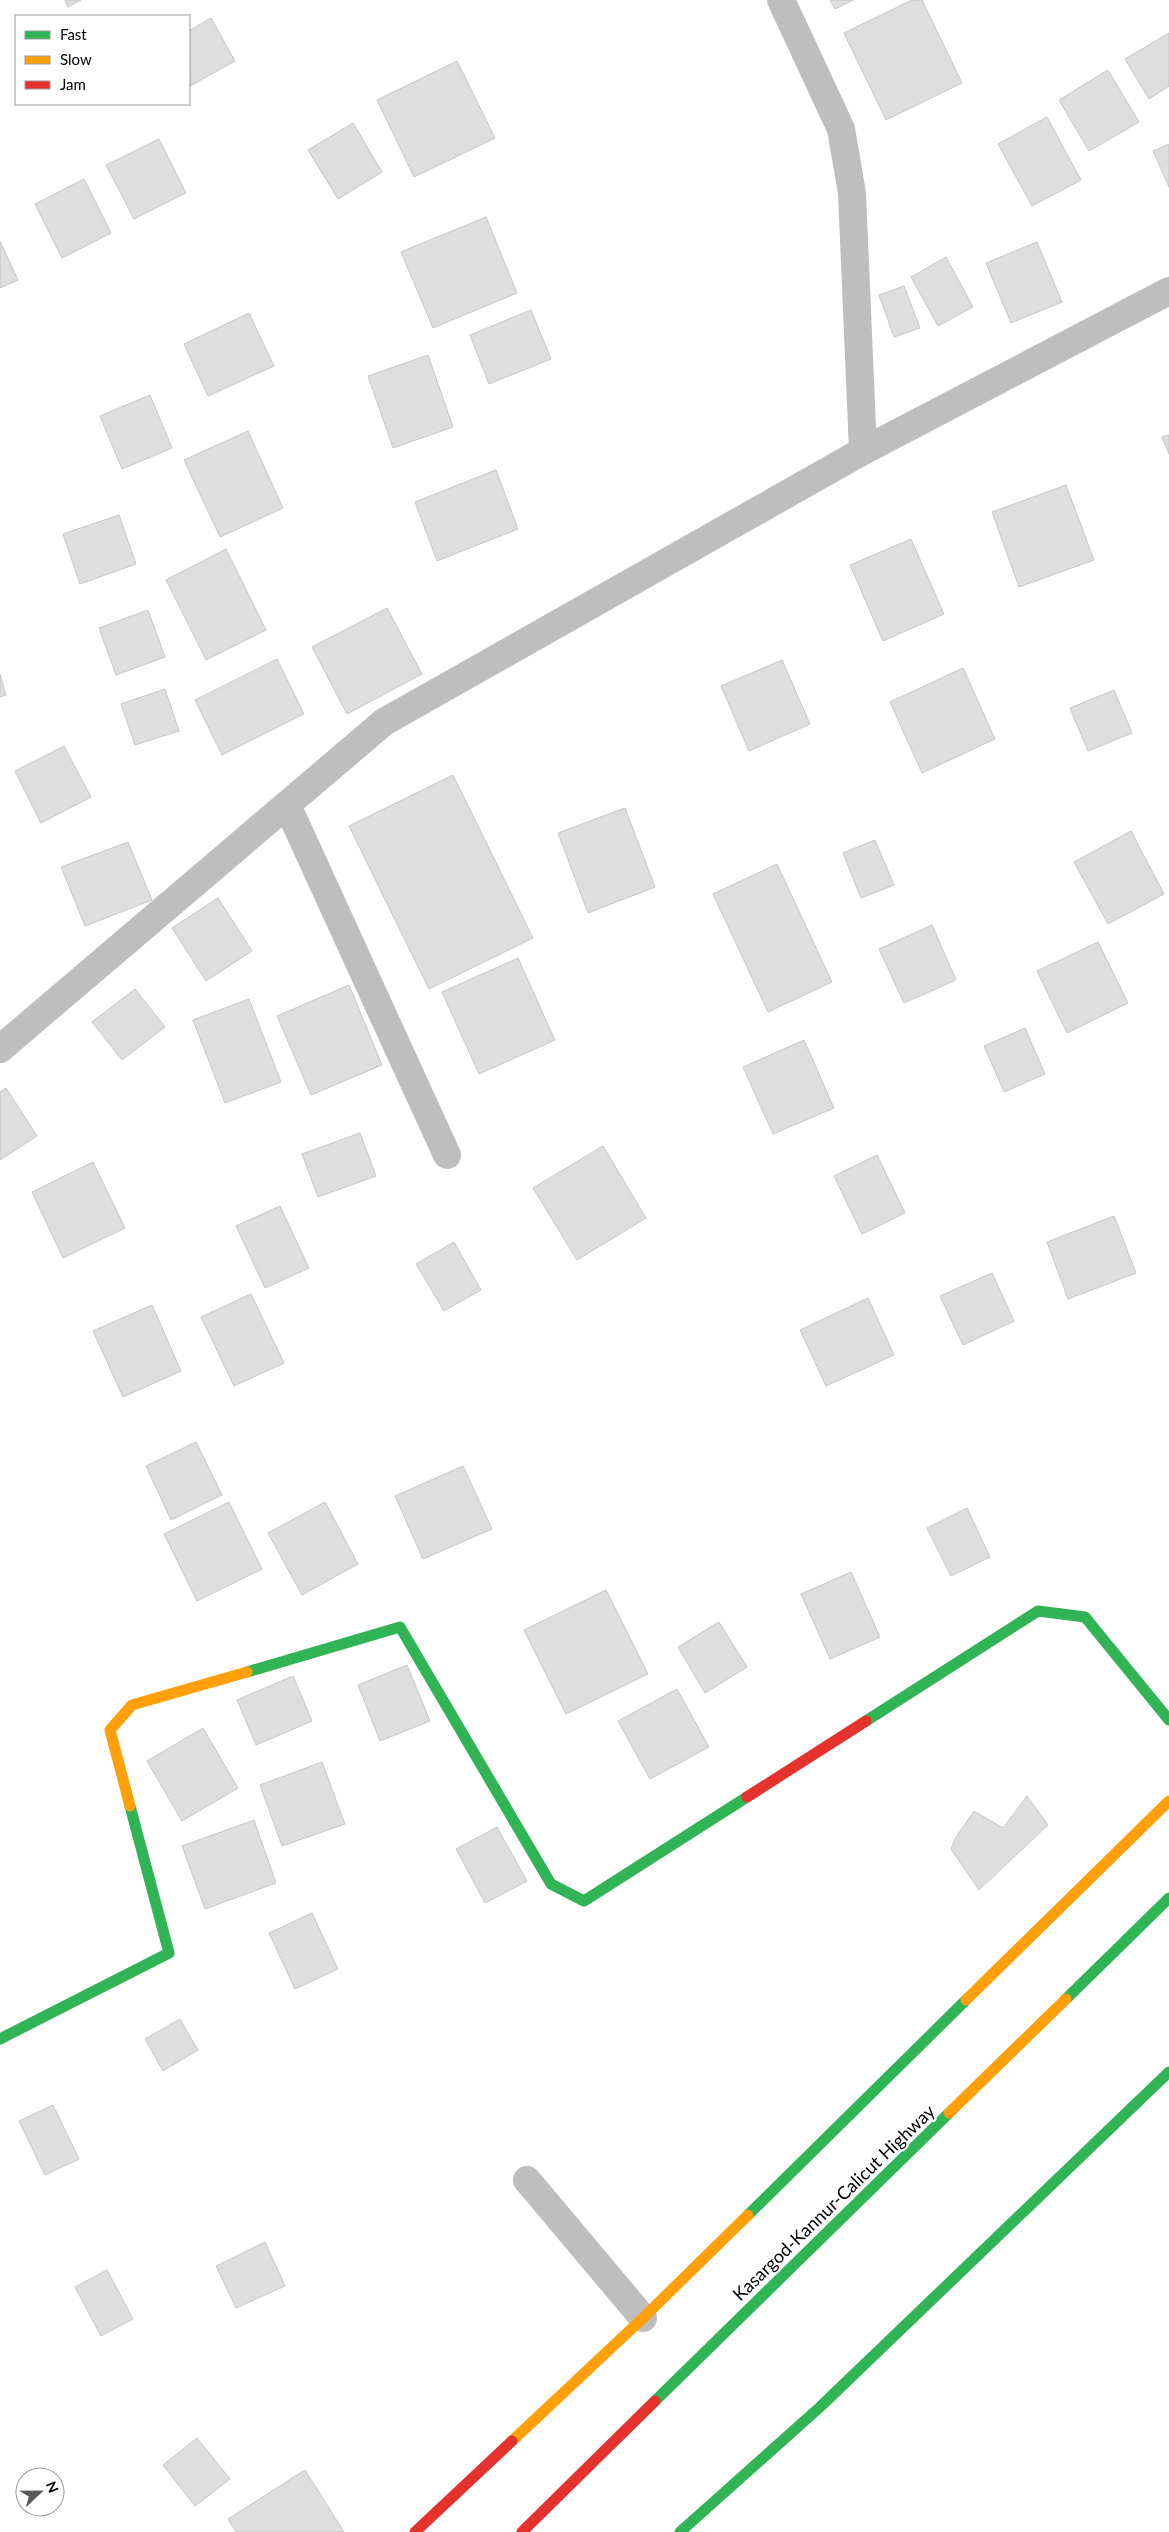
<svg xmlns="http://www.w3.org/2000/svg" width="1169" height="2532" font-family="Lato,sans-serif">
<rect width="100%" height="100%" fill="#fff"/>
<g fill="#dedede" stroke="#c6c6c6">
<path d="M 65,0 L 81,0 L 68,7 Z"/>
<path d="M 830,0 L 853,0 L 835,9 Z"/>
<path d="M 912,0 L 922,0 L 962,83 L 886,120 L 844,33 Z"/>
<path d="M 211,18 L 235,61 L 190,86 L 189,31 Z"/>
<path d="M 1169,33 L 1169,86 L 1149,99 L 1125,59 Z"/>
<path d="M 457,61 L 495,138 L 414,177 L 377,100 Z"/>
<path d="M 1108,70 L 1139,122 L 1089,151 L 1059,100 Z"/>
<path d="M 1047,117 L 1081,180 L 1032,206 L 998,144 Z"/>
<path d="M 353,123 L 382,172 L 338,199 L 308,150 Z"/>
<path d="M 159,139 L 186,193 L 134,219 L 106,165 Z"/>
<path d="M 1169,144 L 1169,187 L 1153,151 Z"/>
<path d="M 84,179 L 111,233 L 62,258 L 35,204 Z"/>
<path d="M 486,217 L 517,293 L 433,328 L 401,252 Z"/>
<path d="M 0,241 L 18,280 L 0,288 Z"/>
<path d="M 1037,242 L 1062,302 L 1011,323 L 986,263 Z"/>
<path d="M 946,257 L 973,307 L 938,326 L 911,277 Z"/>
<path d="M 904,286 L 920,328 L 894,337 L 879,295 Z"/>
<path d="M 531,310 L 551,359 L 489,384 L 470,335 Z"/>
<path d="M 249,313 L 274,366 L 208,396 L 184,344 Z"/>
<path d="M 428,355 L 453,427 L 393,448 L 368,376 Z"/>
<path d="M 150,395 L 172,448 L 122,469 L 100,416 Z"/>
<path d="M 248,431 L 283,508 L 220,537 L 184,460 Z"/>
<path d="M 1169,435 L 1169,454 L 1162,437 Z"/>
<path d="M 496,470 L 518,529 L 437,561 L 415,502 Z"/>
<path d="M 1066,485 L 1094,560 L 1019,587 L 992,512 Z"/>
<path d="M 119,515 L 136,564 L 80,584 L 63,534 Z"/>
<path d="M 911,539 L 944,614 L 883,641 L 850,565 Z"/>
<path d="M 226,549 L 266,630 L 206,660 L 166,580 Z"/>
<path d="M 387,608 L 422,674 L 347,714 L 312,647 Z"/>
<path d="M 148,610 L 165,657 L 116,675 L 99,628 Z"/>
<path d="M 277,659 L 304,714 L 222,755 L 195,700 Z"/>
<path d="M 782,660 L 810,724 L 749,751 L 721,686 Z"/>
<path d="M 963,668 L 995,739 L 922,773 L 890,702 Z"/>
<path d="M 0,674 L 6,695 L 0,697 Z"/>
<path d="M 165,689 L 179,731 L 135,745 L 121,704 Z"/>
<path d="M 1114,690 L 1132,733 L 1088,751 L 1070,708 Z"/>
<path d="M 64,746 L 91,797 L 41,823 L 15,771 Z"/>
<path d="M 453,775 L 533,938 L 429,989 L 349,826 Z"/>
<path d="M 625,808 L 655,887 L 588,913 L 558,833 Z"/>
<path d="M 1131,831 L 1164,894 L 1108,924 L 1074,862 Z"/>
<path d="M 875,840 L 894,885 L 861,898 L 843,853 Z"/>
<path d="M 128,842 L 152,900 L 85,926 L 61,867 Z"/>
<path d="M 777,864 L 832,982 L 768,1012 L 713,894 Z"/>
<path d="M 218,898 L 252,951 L 206,981 L 172,928 Z"/>
<path d="M 932,925 L 956,980 L 904,1003 L 879,949 Z"/>
<path d="M 1098,942 L 1128,1003 L 1067,1033 L 1037,971 Z"/>
<path d="M 518,958 L 555,1040 L 479,1074 L 442,992 Z"/>
<path d="M 349,985 L 382,1065 L 311,1095 L 277,1016 Z"/>
<path d="M 135,989 L 165,1027 L 122,1060 L 92,1022 Z"/>
<path d="M 249,999 L 281,1082 L 225,1103 L 193,1020 Z"/>
<path d="M 1025,1028 L 1045,1074 L 1004,1092 L 984,1046 Z"/>
<path d="M 804,1040 L 834,1108 L 773,1134 L 743,1067 Z"/>
<path d="M 6,1088 L 37,1136 L 0,1160 L 0,1092 Z"/>
<path d="M 360,1133 L 376,1176 L 318,1197 L 302,1154 Z"/>
<path d="M 603,1146 L 646,1218 L 577,1260 L 533,1188 Z"/>
<path d="M 877,1155 L 905,1213 L 862,1234 L 834,1176 Z"/>
<path d="M 93,1162 L 125,1228 L 63,1258 L 32,1192 Z"/>
<path d="M 280,1206 L 309,1268 L 265,1288 L 236,1226 Z"/>
<path d="M 1114,1216 L 1136,1273 L 1068,1299 L 1047,1242 Z"/>
<path d="M 454,1242 L 481,1290 L 444,1311 L 416,1264 Z"/>
<path d="M 992,1273 L 1014,1321 L 963,1345 L 940,1296 Z"/>
<path d="M 251,1294 L 284,1363 L 234,1386 L 201,1317 Z"/>
<path d="M 868,1298 L 894,1355 L 826,1386 L 800,1330 Z"/>
<path d="M 152,1305 L 181,1371 L 123,1397 L 93,1331 Z"/>
<path d="M 196,1442 L 222,1495 L 171,1520 L 146,1466 Z"/>
<path d="M 463,1466 L 492,1529 L 423,1559 L 395,1496 Z"/>
<path d="M 229,1502 L 262,1569 L 197,1601 L 164,1534 Z"/>
<path d="M 325,1502 L 358,1564 L 302,1595 L 268,1533 Z"/>
<path d="M 967,1508 L 990,1557 L 951,1576 L 927,1528 Z"/>
<path d="M 851,1572 L 880,1637 L 830,1659 L 801,1594 Z"/>
<path d="M 606,1590 L 648,1674 L 566,1714 L 524,1630 Z"/>
<path d="M 719,1622 L 747,1667 L 705,1693 L 678,1647 Z"/>
<path d="M 407,1665 L 430,1721 L 380,1741 L 358,1685 Z"/>
<path d="M 293,1676 L 312,1721 L 256,1745 L 237,1700 Z"/>
<path d="M 677,1689 L 709,1747 L 650,1779 L 618,1721 Z"/>
<path d="M 203,1728 L 238,1788 L 182,1821 L 147,1761 Z"/>
<path d="M 322,1762 L 345,1824 L 282,1846 L 260,1785 Z"/>
<path d="M 1027,1796 L 1048,1825 L 979,1890 L 951,1849 L 956,1837 L 974,1811 L 1003,1828 Z"/>
<path d="M 254,1820 L 276,1883 L 205,1909 L 182,1846 Z"/>
<path d="M 497,1827 L 527,1881 L 485,1903 L 456,1849 Z"/>
<path d="M 312,1913 L 338,1969 L 295,1989 L 269,1933 Z"/>
<path d="M 180,2019 L 198,2050 L 163,2071 L 145,2039 Z"/>
<path d="M 53,2105 L 79,2159 L 45,2175 L 19,2121 Z"/>
<path d="M 265,2242 L 285,2286 L 236,2308 L 216,2266 Z"/>
<path d="M 107,2270 L 133,2319 L 101,2336 L 75,2287 Z"/>
<path d="M 197,2438 L 230,2479 L 195,2506 L 163,2465 Z"/>
<path d="M 305,2470 L 344,2532 L 236,2532 L 228,2519 Z"/>
</g>
<g fill="none" stroke-linecap="round" stroke-linejoin="round">
<g stroke="#bebebe" stroke-width="28">
<path d="M 781,0 L 841,129 L 852,193 L 863,451"/>
<path d="M 287,805 L 447,1155"/>
<path d="M 0,1049 L 384,722 L 863,451 L 1169,291"/>
<path d="M 527,2180 L 643,2318"/>
</g>
<g stroke="#30b455" stroke-width="11">
<path d="M 247,1672 L 400,1627 L 551,1884 L 584,1901 L 747,1797"/>
<path d="M 866,1721 L 1038,1611 L 1085,1617 L 1169,1720"/>
<path d="M 1066,1999 L 1169,1898"/>
<path d="M 0,2039 L 169,1953 L 130,1806"/>
<path d="M 748,2215 L 966,2000"/>
<path d="M 655,2401 L 949,2113"/>
<path d="M 680,2532 L 820,2407 L 1169,2072"/>
</g>
<g stroke="#ff9f0a" stroke-width="11">
<path d="M 130,1806 L 110,1730 L 132,1705 L 247,1672"/>
<path d="M 966,2000 L 1169,1801"/>
<path d="M 949,2113 L 1066,1999"/>
<path d="M 512,2441 L 643,2318 L 748,2215"/>
</g>
<g stroke="#e5322d" stroke-width="11">
<path d="M 747,1797 L 866,1721"/>
<path d="M 415,2532 L 512,2441"/>
<path d="M 522,2532 L 655,2401"/>
</g>
</g>
<g text-anchor="middle" stroke-width="4.5" stroke-linejoin="round" paint-order="stroke">
<g font-size="18" fill="#000" stroke="#fff">
<text transform="translate(834 2203) rotate(-44)" y="6">Kasargod-Kannur-Calicut Highway</text>
</g>
</g>
<rect x="15" y="15" width="175" height="90" fill="#ffffff" stroke="#999999"/>
<rect x="25" y="31" width="25" height="8" fill="#30b455" stroke="#999999"/>
<text x="60" y="40" font-size="15" fill="#000000">Fast</text>
<rect x="25" y="56" width="25" height="8" fill="#ff9f0a" stroke="#999999"/>
<text x="60" y="65" font-size="15" fill="#000000">Slow</text>
<rect x="25" y="81" width="25" height="8" fill="#e5322d" stroke="#999999"/>
<text x="60" y="90" font-size="15" fill="#000000">Jam</text>
<g transform="translate(40 2492) rotate(68)"><circle r="24" fill="#ffffff" stroke="#999999"/>
<path d="M0-4L9 19L0 12L-9 19Z" fill="#595959"/>
<text y="-8" font-size="14" font-weight="bold" text-anchor="middle" fill="#000000">N</text>
</g>
</svg>
